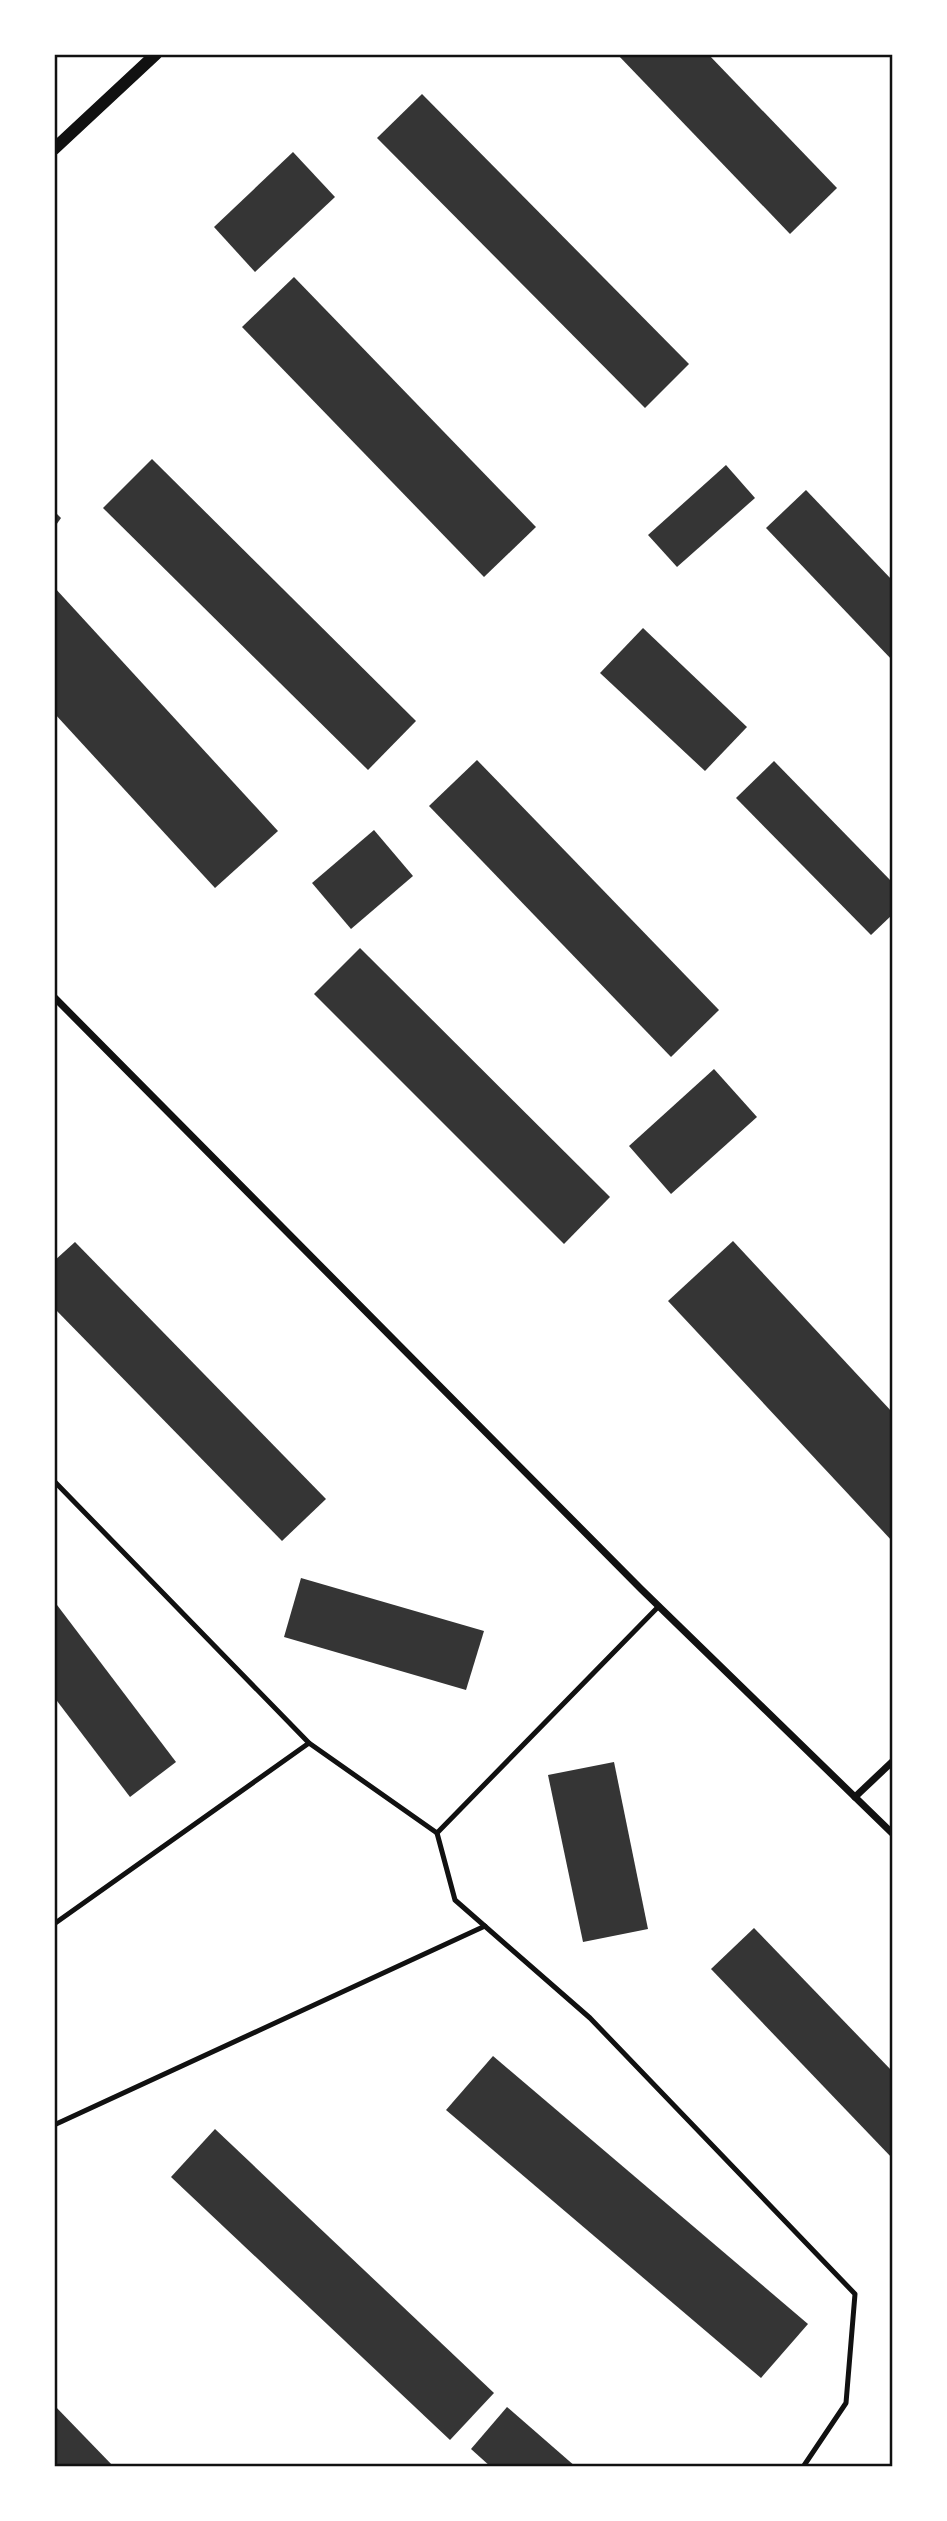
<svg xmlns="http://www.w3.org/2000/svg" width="947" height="2521" font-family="'Zilla Slab',serif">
<rect width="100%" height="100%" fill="#fff"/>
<g fill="#353535">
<path d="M 617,54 L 708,54 L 837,188 L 790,234 Z"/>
<path d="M 422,94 L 689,364 L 645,408 L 377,138 Z"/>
<path d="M 293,152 L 335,197 L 255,272 L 214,227 Z"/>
<path d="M 294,277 L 536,527 L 484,577 L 242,327 Z"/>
<path d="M 152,459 L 416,721 L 368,770 L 103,508 Z"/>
<path d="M 726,465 L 755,498 L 677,567 L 648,535 Z"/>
<path d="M 806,490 L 893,581 L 893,661 L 766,528 Z"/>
<path d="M 54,511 L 61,518 L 54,528 Z"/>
<path d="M 54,587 L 278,831 L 215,888 L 54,713 Z"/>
<path d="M 643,628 L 747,727 L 705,771 L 600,673 Z"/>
<path d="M 477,760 L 719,1010 L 671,1057 L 429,806 Z"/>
<path d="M 774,761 L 893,883 L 893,914 L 871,935 L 736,798 Z"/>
<path d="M 374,830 L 413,876 L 351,929 L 312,883 Z"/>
<path d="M 360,948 L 610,1197 L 564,1244 L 314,994 Z"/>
<path d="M 714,1069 L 757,1117 L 671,1194 L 629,1146 Z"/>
<path d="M 733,1241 L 893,1413 L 893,1542 L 668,1301 Z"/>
<path d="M 75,1242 L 326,1499 L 282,1541 L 54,1308 L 54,1261 Z"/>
<path d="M 301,1578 L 484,1631 L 466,1690 L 284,1637 Z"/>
<path d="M 54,1601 L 176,1762 L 130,1797 L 54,1697 Z"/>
<path d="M 614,1762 L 648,1929 L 583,1942 L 548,1775 Z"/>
<path d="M 754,1928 L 893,2072 L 893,2159 L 711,1969 Z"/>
<path d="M 493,2056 L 808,2324 L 761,2378 L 446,2110 Z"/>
<path d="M 215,2129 L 494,2393 L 450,2440 L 171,2177 Z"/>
<path d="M 54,2405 L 114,2467 L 54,2467 Z"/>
<path d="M 507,2407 L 576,2467 L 491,2467 L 471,2449 Z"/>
</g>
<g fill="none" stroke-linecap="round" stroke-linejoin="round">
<g stroke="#111" stroke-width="5">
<path d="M 54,1481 L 309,1743"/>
<path d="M 659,1606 L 437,1833 L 455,1900 L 590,2018 L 855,2294 L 846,2403 L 803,2467"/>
<path d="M 54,1924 L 309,1743 L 437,1833"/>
<path d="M 54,2125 L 485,1926"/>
</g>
<g stroke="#111" stroke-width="7">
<path d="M 54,997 L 641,1589 L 893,1834"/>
<path d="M 855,1797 L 893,1761"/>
</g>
<path stroke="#111" stroke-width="12" d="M 54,149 L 156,54"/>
</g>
<rect width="947" height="2521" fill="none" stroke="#ffffff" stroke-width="112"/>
<rect x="56" y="56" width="835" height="2409" fill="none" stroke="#111" stroke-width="2.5"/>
</svg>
